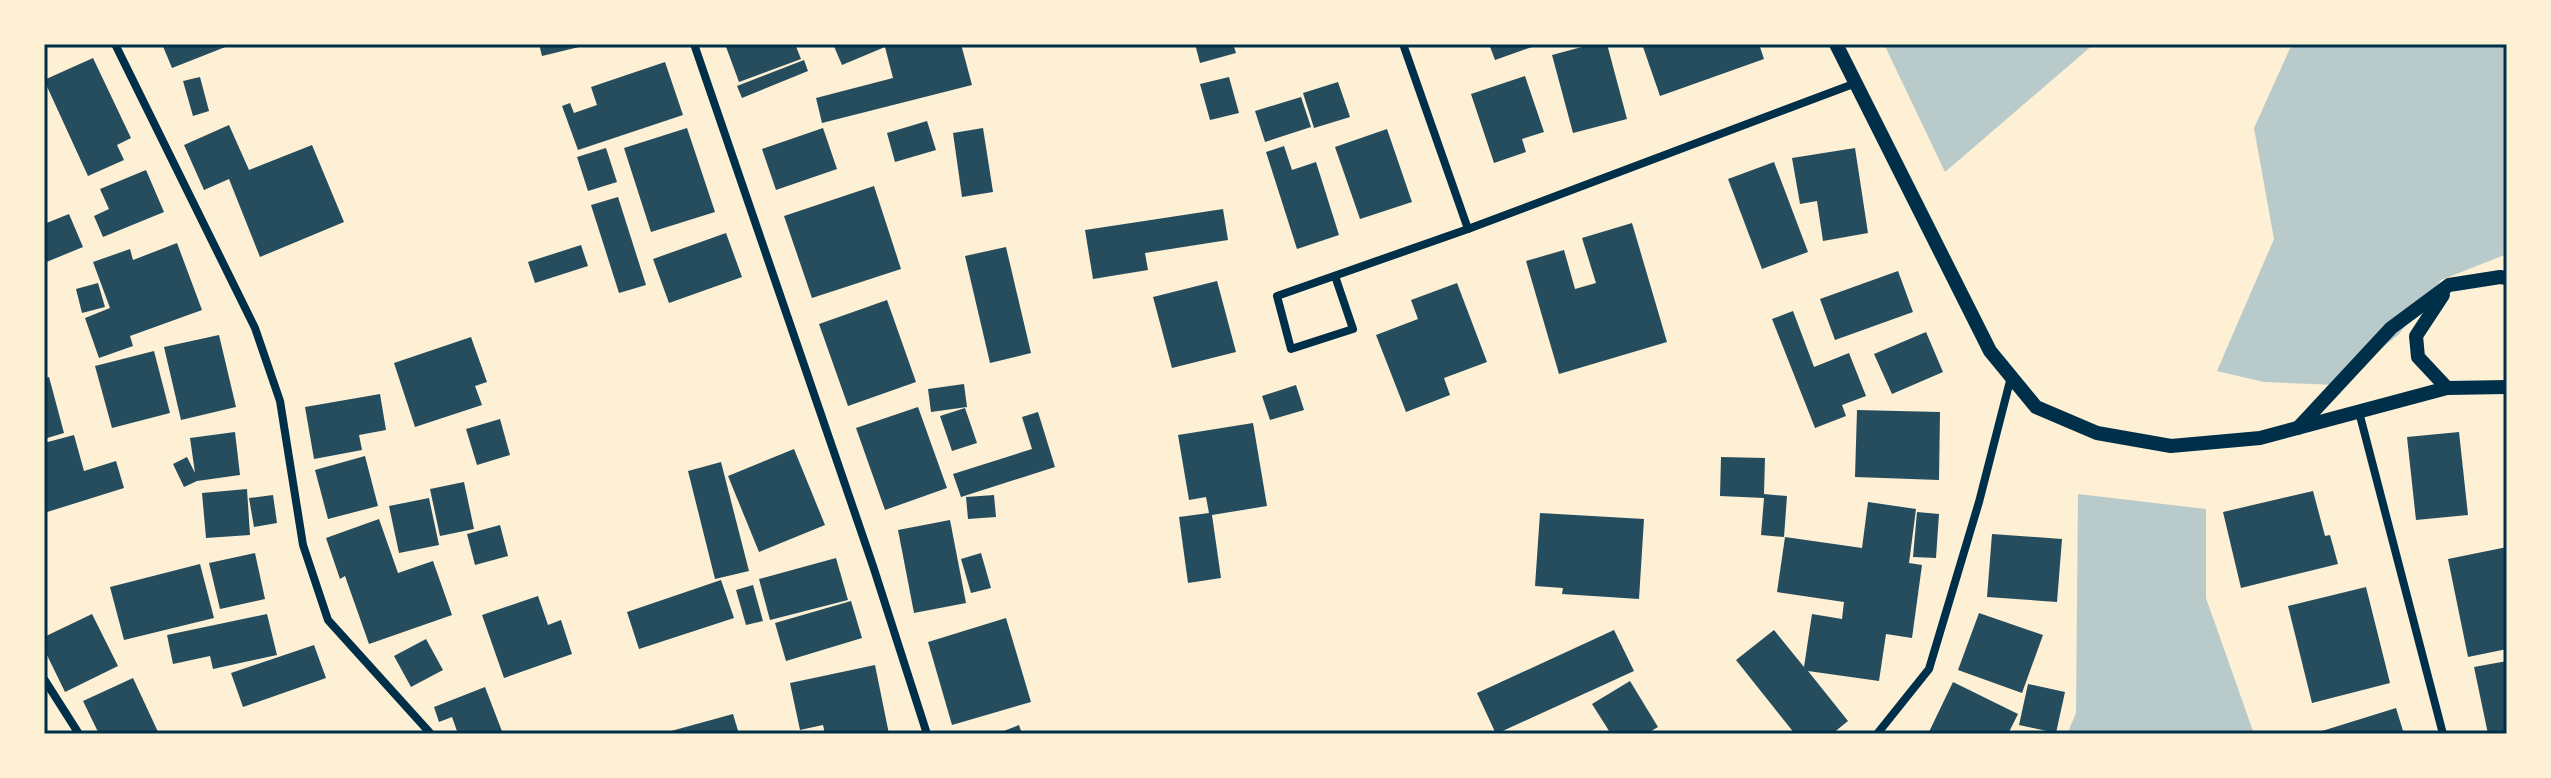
<svg xmlns="http://www.w3.org/2000/svg" width="2551" height="778" font-family="Barlow,sans-serif">
<rect width="100%" height="100%" fill="#fdf0d5"/>
<g fill="#b9caca">
<path d="M 1884,44 L 2094,44 L 1945,172 Z"/>
<path d="M 2292,44 L 2507,44 L 2507,254 L 2441,280 L 2399,334 L 2337,385 L 2264,382 L 2217,371 L 2274,239 L 2254,128 Z"/>
<path d="M 2078,494 L 2206,509 L 2206,598 L 2254,734 L 2067,734 L 2076,713 Z"/>
</g>
<g fill="#264d5e">
<path d="M 162,44 L 233,44 L 172,68 Z"/>
<path d="M 539,44 L 578,44 L 579,47 L 542,56 Z"/>
<path d="M 725,44 L 795,44 L 801,59 L 739,82 Z"/>
<path d="M 833,44 L 893,44 L 887,47 L 897,44 L 961,44 L 972,85 L 822,123 L 816,98 L 893,78 L 885,47 L 842,65 Z"/>
<path d="M 1195,44 L 1233,44 L 1236,53 L 1200,63 Z"/>
<path d="M 1489,44 L 1531,44 L 1532,47 L 1495,60 Z"/>
<path d="M 1593,44 L 1607,44 L 1627,119 L 1573,133 L 1552,55 Z"/>
<path d="M 1642,44 L 1759,44 L 1764,59 L 1660,96 Z"/>
<path d="M 93,58 L 131,138 L 117,145 L 124,160 L 88,176 L 44,80 Z"/>
<path d="M 804,60 L 808,71 L 742,98 L 737,86 Z"/>
<path d="M 665,62 L 683,115 L 578,150 L 562,106 L 570,103 L 574,113 L 597,105 L 591,87 Z"/>
<path d="M 1525,76 L 1544,132 L 1522,139 L 1526,152 L 1494,163 L 1471,94 Z"/>
<path d="M 200,77 L 209,111 L 193,116 L 183,81 Z"/>
<path d="M 1229,77 L 1239,113 L 1210,120 L 1200,84 Z"/>
<path d="M 1338,82 L 1350,117 L 1314,128 L 1303,93 Z"/>
<path d="M 1301,97 L 1311,127 L 1265,142 L 1255,111 Z"/>
<path d="M 927,121 L 936,150 L 895,162 L 887,133 Z"/>
<path d="M 229,125 L 249,170 L 312,145 L 344,222 L 260,257 L 229,179 L 204,190 L 184,145 Z"/>
<path d="M 687,128 L 715,212 L 651,232 L 624,148 Z"/>
<path d="M 823,128 L 837,169 L 776,190 L 762,149 Z"/>
<path d="M 983,128 L 993,192 L 962,197 L 953,133 Z"/>
<path d="M 1387,129 L 1412,202 L 1360,219 L 1335,147 Z"/>
<path d="M 1284,146 L 1292,170 L 1316,162 L 1339,235 L 1297,249 L 1266,152 Z"/>
<path d="M 606,148 L 617,182 L 588,191 L 577,157 Z"/>
<path d="M 1855,148 L 1868,233 L 1823,241 L 1817,201 L 1800,204 L 1792,158 Z"/>
<path d="M 1774,162 L 1808,252 L 1762,269 L 1728,179 Z"/>
<path d="M 146,170 L 164,212 L 103,237 L 94,216 L 109,209 L 100,189 Z"/>
<path d="M 874,186 L 901,269 L 812,298 L 784,216 Z"/>
<path d="M 618,197 L 646,285 L 619,293 L 591,205 Z"/>
<path d="M 1223,209 L 1228,240 L 1145,253 L 1148,270 L 1093,279 L 1085,230 Z"/>
<path d="M 69,214 L 83,247 L 44,263 L 44,224 Z"/>
<path d="M 1632,223 L 1667,342 L 1559,374 L 1526,261 L 1564,250 L 1575,289 L 1596,283 L 1582,238 Z"/>
<path d="M 726,233 L 742,277 L 669,303 L 653,259 Z"/>
<path d="M 177,243 L 202,310 L 130,336 L 133,346 L 99,358 L 85,318 L 110,308 L 93,262 L 130,249 L 133,260 Z"/>
<path d="M 581,245 L 588,266 L 535,283 L 528,262 Z"/>
<path d="M 1006,247 L 1031,353 L 990,363 L 965,256 Z"/>
<path d="M 1898,271 L 1913,312 L 1835,340 L 1820,299 Z"/>
<path d="M 1217,281 L 1236,352 L 1172,368 L 1153,297 Z"/>
<path d="M 98,283 L 105,307 L 82,313 L 76,289 Z"/>
<path d="M 1457,283 L 1487,362 L 1444,378 L 1450,395 L 1406,412 L 1376,335 L 1418,319 L 1411,300 Z"/>
<path d="M 887,300 L 916,382 L 848,406 L 819,324 Z"/>
<path d="M 1793,311 L 1814,367 L 1849,353 L 1866,396 L 1842,405 L 1846,416 L 1815,428 L 1772,319 Z"/>
<path d="M 1926,332 L 1943,372 L 1892,394 L 1874,354 Z"/>
<path d="M 219,335 L 236,407 L 181,420 L 164,347 Z"/>
<path d="M 471,337 L 487,382 L 475,386 L 482,405 L 415,427 L 394,363 Z"/>
<path d="M 154,351 L 170,413 L 112,428 L 95,366 Z"/>
<path d="M 49,377 L 64,433 L 44,439 L 44,378 Z"/>
<path d="M 964,384 L 967,407 L 931,412 L 928,389 Z"/>
<path d="M 1296,385 L 1304,410 L 1270,420 L 1262,396 Z"/>
<path d="M 380,394 L 386,430 L 359,435 L 362,450 L 314,459 L 305,407 Z"/>
<path d="M 918,407 L 947,488 L 885,510 L 856,428 Z"/>
<path d="M 965,408 L 977,443 L 952,451 L 940,416 Z"/>
<path d="M 1857,410 L 1940,412 L 1939,480 L 1855,477 Z"/>
<path d="M 1038,412 L 1055,467 L 961,497 L 953,474 L 1032,449 L 1022,417 Z"/>
<path d="M 500,419 L 510,455 L 477,465 L 466,429 Z"/>
<path d="M 1253,423 L 1267,506 L 1212,515 L 1221,578 L 1188,583 L 1179,517 L 1209,513 L 1206,497 L 1189,500 L 1178,435 Z"/>
<path d="M 235,432 L 240,475 L 197,481 L 184,487 L 173,464 L 187,457 L 195,473 L 190,438 Z"/>
<path d="M 2459,432 L 2468,515 L 2416,520 L 2407,437 Z"/>
<path d="M 74,435 L 84,471 L 116,461 L 124,488 L 44,513 L 44,443 Z"/>
<path d="M 794,449 L 825,525 L 759,552 L 728,476 Z"/>
<path d="M 365,456 L 378,506 L 328,519 L 315,470 Z"/>
<path d="M 1721,457 L 1765,458 L 1764,494 L 1787,496 L 1784,537 L 1761,535 L 1764,498 L 1720,496 Z"/>
<path d="M 721,462 L 749,571 L 715,579 L 688,471 Z"/>
<path d="M 464,482 L 474,529 L 440,536 L 430,489 Z"/>
<path d="M 247,489 L 250,535 L 206,538 L 202,493 Z"/>
<path d="M 2313,491 L 2325,536 L 2330,535 L 2338,564 L 2241,588 L 2223,512 Z"/>
<path d="M 273,495 L 277,523 L 254,527 L 249,498 Z"/>
<path d="M 994,495 L 996,517 L 968,519 L 966,497 Z"/>
<path d="M 429,498 L 439,545 L 399,553 L 389,506 Z"/>
<path d="M 1868,502 L 1916,509 L 1909,563 L 1922,565 L 1912,638 L 1886,634 L 1879,681 L 1808,671 L 1848,721 L 1832,734 L 1795,734 L 1736,660 L 1774,630 L 1804,667 L 1812,614 L 1842,619 L 1844,602 L 1777,592 L 1785,537 L 1862,548 Z"/>
<path d="M 1917,512 L 1939,514 L 1936,558 L 1913,557 Z"/>
<path d="M 1540,513 L 1644,519 L 1639,599 L 1562,594 L 1563,588 L 1535,586 Z"/>
<path d="M 379,519 L 398,573 L 433,561 L 452,615 L 369,644 L 345,576 L 340,579 L 326,538 Z"/>
<path d="M 950,520 L 966,603 L 914,613 L 898,530 Z"/>
<path d="M 500,525 L 508,556 L 475,565 L 467,534 Z"/>
<path d="M 1992,534 L 2062,539 L 2057,602 L 1987,597 Z"/>
<path d="M 2507,547 L 2507,649 L 2468,657 L 2448,559 Z"/>
<path d="M 255,553 L 265,599 L 220,609 L 209,563 Z"/>
<path d="M 981,553 L 991,588 L 971,593 L 961,559 Z"/>
<path d="M 836,558 L 848,600 L 770,620 L 759,579 Z"/>
<path d="M 200,564 L 214,618 L 124,640 L 110,587 Z"/>
<path d="M 721,580 L 734,618 L 639,649 L 627,612 Z"/>
<path d="M 753,585 L 763,621 L 746,625 L 736,590 Z"/>
<path d="M 2366,587 L 2390,683 L 2312,703 L 2288,606 Z"/>
<path d="M 538,596 L 548,625 L 561,620 L 572,654 L 504,678 L 482,615 Z"/>
<path d="M 851,601 L 862,638 L 786,661 L 775,623 Z"/>
<path d="M 1979,613 L 2043,635 L 2022,693 L 1958,670 Z"/>
<path d="M 92,614 L 118,666 L 65,692 L 44,649 L 44,637 Z"/>
<path d="M 267,614 L 277,655 L 213,669 L 210,656 L 173,664 L 167,635 Z"/>
<path d="M 1006,618 L 1031,702 L 952,725 L 928,642 Z"/>
<path d="M 1614,630 L 1634,671 L 1496,734 L 1477,693 Z"/>
<path d="M 426,639 L 443,670 L 411,687 L 394,656 Z"/>
<path d="M 314,645 L 326,678 L 243,707 L 231,673 Z"/>
<path d="M 2507,661 L 2507,734 L 2488,734 L 2474,667 Z"/>
<path d="M 875,665 L 889,734 L 825,734 L 823,725 L 800,730 L 790,683 Z"/>
<path d="M 133,678 L 159,734 L 99,734 L 83,701 Z"/>
<path d="M 1630,681 L 1658,727 L 1646,734 L 1611,734 L 1592,704 Z"/>
<path d="M 1953,682 L 2018,714 L 2008,734 L 1928,734 Z"/>
<path d="M 2028,684 L 2065,692 L 2056,733 L 2019,725 Z"/>
<path d="M 485,687 L 503,734 L 458,734 L 452,717 L 439,722 L 434,707 Z"/>
<path d="M 2396,708 L 2404,734 L 2323,734 L 2322,731 Z"/>
<path d="M 733,714 L 739,734 L 672,734 L 671,731 Z"/>
<path d="M 1019,725 L 1022,734 L 996,734 Z"/>
</g>
<g fill="none" stroke-linecap="round" stroke-linejoin="round">
<g stroke="#003049" stroke-width="8">
<path d="M 115,44 L 255,328 L 280,401 L 303,545 L 328,620 L 431,734"/>
<path d="M 694,44 L 873,566 L 927,734"/>
<path d="M 1403,44 L 1468,229"/>
<path d="M 1335,276 L 1353,329 L 1291,349 L 1277,296 L 1468,229 L 1856,83"/>
<path d="M 2359,412 L 2443,734"/>
<path d="M 44,679 L 79,734"/>
<path d="M 1877,734 L 1929,669 L 1979,502 L 2011,377"/>
</g>
<g stroke="#003049" stroke-width="14">
<path d="M 1836,44 L 1990,351 L 2036,407 L 2097,433 L 2171,446 L 2260,438 L 2447,388 L 2507,387"/>
<path d="M 2443,295 L 2416,336 L 2418,357 L 2447,388"/>
<path d="M 2298,428 L 2391,328 L 2449,285 L 2500,277 L 2507,278"/>
</g>
</g>
<rect width="2551" height="778" fill="none" stroke="#fdf0d5" stroke-width="92"/>
<rect x="46" y="46" width="2459" height="686" fill="none" stroke="#003049" stroke-width="3"/>
</svg>
